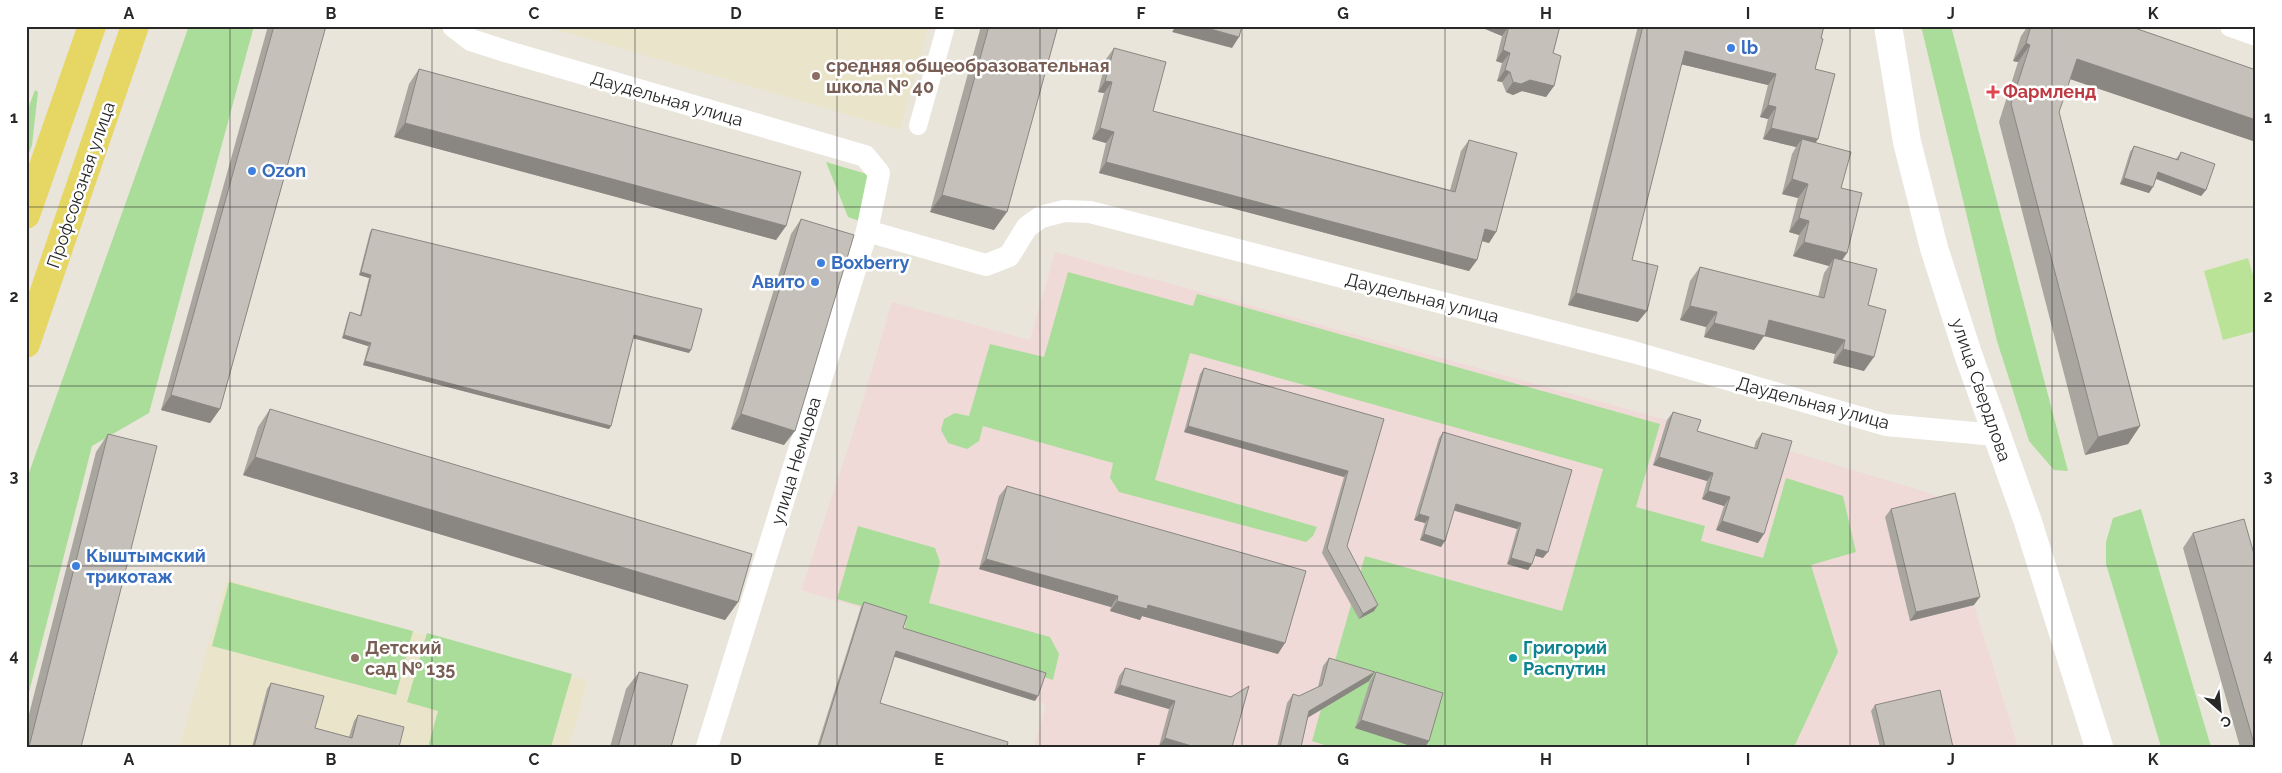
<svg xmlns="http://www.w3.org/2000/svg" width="2282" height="773" font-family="Raleway,sans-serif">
<rect width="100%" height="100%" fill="#eae5db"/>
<g fill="#eae4cb">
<path d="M 544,26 L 929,26 L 900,130 Z"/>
<path d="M 227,579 L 588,681 L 569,747 L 179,747 Z"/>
</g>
<path fill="#f0dad8" d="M 1055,252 L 1667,420 L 1695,429 L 1692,439 L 1752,457 L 1756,441 L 1926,492 L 1949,502 L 1974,605 L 2018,747 L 1034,747 L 1046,705 L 900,633 L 904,621 L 801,590 L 855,427 L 892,302 L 1030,340 Z"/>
<g fill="#aadd9a">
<path d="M 189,26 L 254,26 L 149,413 L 92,446 L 26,704 L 26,481 Z"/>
<path d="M 1921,26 L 1951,26 L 2068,471 L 2054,470 L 2029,441 L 1997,341 Z"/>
<path d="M 35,90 L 38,92 L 32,145 L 26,161 L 26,114 Z"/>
<path d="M 826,162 L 870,175 L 862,222 L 848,217 Z"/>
<path d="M 1068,272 L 1193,306 L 1197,294 L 1660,424 L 1636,507 L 1705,526 L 1701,541 L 1763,558 L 1786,478 L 1843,496 L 1856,552 L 1811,565 L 1838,652 L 1794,747 L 1331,747 L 1312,741 L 1365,556 L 1562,611 L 1603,469 L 1190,353 L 1155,480 L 1317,527 L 1313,536 L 1306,542 L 1119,492 L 1110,478 L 1113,463 L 983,426 L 979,441 L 967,449 L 948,443 L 941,430 L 944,419 L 955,413 L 969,416 L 990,344 L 1044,357 Z"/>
<path d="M 2141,509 L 2211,747 L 2161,747 L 2106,564 L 2106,542 L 2113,518 Z"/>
<path d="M 858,526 L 935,548 L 940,562 L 929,603 L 1050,637 L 1059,654 L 1053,680 L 904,633 L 906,619 L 837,599 Z"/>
<path d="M 229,582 L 413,631 L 396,695 L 212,646 Z"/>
<path d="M 427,633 L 572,674 L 551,747 L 428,747 L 438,711 L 407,702 Z"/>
</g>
<path fill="#bae397" d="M 2248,258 L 2256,285 L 2256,331 L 2223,340 L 2204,271 Z"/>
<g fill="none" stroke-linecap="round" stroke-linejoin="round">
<path stroke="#fff" stroke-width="18" d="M 918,126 L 946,26"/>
<g stroke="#fff" stroke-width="22">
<path d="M 453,26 L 471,40 L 505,51 L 865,156 L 879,173 L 867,231 L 707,747"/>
<path d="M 2231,26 L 2256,35"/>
<path d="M 867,231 L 986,265 L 1009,256 L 1027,227 L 1041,217 L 1064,211 L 1090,212 L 1633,352 L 1886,425 L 1996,435"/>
</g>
<path stroke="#fff" stroke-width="28" d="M 1888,26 L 1907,142 L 1934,248 L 1968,354 L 2027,519 L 2099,747"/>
<g stroke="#e6d663" stroke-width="28">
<path d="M 26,215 L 92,26"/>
<path d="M 26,344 L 135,26"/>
</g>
</g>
<g fill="#a9a6a0">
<path d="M 268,26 L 326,26 L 220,409 L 210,423 L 161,410 Z"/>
<path d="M 981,26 L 1058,26 L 994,230 L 930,212 Z"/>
<path d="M 1478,26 L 1560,26 L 1553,53 L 1554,86 L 1546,97 L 1522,91 L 1513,95 L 1506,92 L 1502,82 L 1497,81 L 1502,63 L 1496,61 L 1502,36 Z"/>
<path d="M 1638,26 L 1824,26 L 1815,69 L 1818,139 L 1815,143 L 1841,188 L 1842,261 L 1868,305 L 1864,371 L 1833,363 L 1835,354 L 1764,336 L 1754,350 L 1704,337 L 1706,327 L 1680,320 L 1690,281 L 1700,267 L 1818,297 L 1824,273 L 1829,266 L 1793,256 L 1799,235 L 1789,232 L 1798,198 L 1782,194 L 1792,154 L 1796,147 L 1763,139 L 1768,119 L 1760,117 L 1768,85 L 1681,64 L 1632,260 L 1638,322 L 1568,305 Z"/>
<path d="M 2028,26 L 2129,26 L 2256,70 L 2256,142 L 2070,79 L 2059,112 L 2140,426 L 2128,444 L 2085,455 L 1999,122 L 2018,62 L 2013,61 L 2021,36 Z"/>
<path d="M 1114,48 L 1153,111 L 1450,190 L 1461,151 L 1469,140 L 1496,232 L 1489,243 L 1482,241 L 1477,260 L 1469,271 L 1099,173 L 1106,143 L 1092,139 L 1104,93 L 1098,92 L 1106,59 Z"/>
<path d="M 419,69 L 786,226 L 776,240 L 394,137 L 409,84 Z"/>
<path d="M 2134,146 L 2176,159 L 2181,152 L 2206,190 L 2201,196 L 2156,179 L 2149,193 L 2120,184 L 2130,152 Z"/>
<path d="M 801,219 L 784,445 L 731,429 L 791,234 Z"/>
<path d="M 372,229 L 689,353 L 633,338 L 611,426 L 609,429 L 363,365 L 368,346 L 342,338 L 348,316 L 350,312 L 360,315 L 369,278 L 359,275 L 370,232 Z"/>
<path d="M 1204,368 L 1384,419 L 1347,546 L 1374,611 L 1359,619 L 1322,553 L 1344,477 L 1184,432 L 1200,374 Z"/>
<path d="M 270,409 L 738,602 L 725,620 L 243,475 L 258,427 Z"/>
<path d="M 1673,412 L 1697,431 L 1754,448 L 1756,441 L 1762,433 L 1758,543 L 1716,530 L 1724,506 L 1702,499 L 1707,481 L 1653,465 L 1667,420 Z"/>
<path d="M 1443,432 L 1572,470 L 1543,558 L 1535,555 L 1528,570 L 1507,564 L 1517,529 L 1454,510 L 1441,547 L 1420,540 L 1425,523 L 1414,520 L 1439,438 Z"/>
<path d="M 108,434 L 81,747 L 26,747 L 26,726 L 96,452 Z"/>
<path d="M 1007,486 L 1278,654 L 1142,616 L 1140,620 L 1110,611 L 1111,607 L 979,569 L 999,496 Z"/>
<path d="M 1891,509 L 1974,605 L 1910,621 L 1885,517 Z"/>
<path d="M 2193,533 L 2256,747 L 2240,747 L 2183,548 Z"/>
<path d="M 864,602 L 903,628 L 1035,701 L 894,656 L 880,703 L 1007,747 L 817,747 L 861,607 Z"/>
<path d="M 1329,658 L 1369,681 L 1308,717 L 1301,747 L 1277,747 L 1287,703 L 1293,694 L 1299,696 L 1318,687 L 1323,666 Z"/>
<path d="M 1125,668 L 1231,697 L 1159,746 L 1169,709 L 1114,693 L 1119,676 Z"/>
<path d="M 639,672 L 671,747 L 610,747 L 626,689 Z"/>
<path d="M 1376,672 L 1429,741 L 1425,747 L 1414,747 L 1355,728 L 1370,681 Z"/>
<path d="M 271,683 L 315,728 L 349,737 L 354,721 L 358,715 L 399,747 L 252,747 L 267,689 Z"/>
<path d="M 1875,705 L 1953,747 L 1880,747 L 1871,711 Z"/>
</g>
<g fill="#8a8782">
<path d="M 1176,26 L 1200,26 L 1239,37 L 1232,48 L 1172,32 Z"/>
<path d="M 1478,26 L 1509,26 L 1502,36 Z"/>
<path d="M 2026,43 L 2030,45 L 2018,62 L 2013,61 Z"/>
<path d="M 1503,50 L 1510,53 L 1502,63 L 1496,61 Z"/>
<path d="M 1685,51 L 1776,74 L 1768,85 L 1676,63 Z"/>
<path d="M 2077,59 L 2256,120 L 2256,142 L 2064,77 Z"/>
<path d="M 1505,70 L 1510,72 L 1502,82 L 1497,81 Z"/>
<path d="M 1530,80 L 1554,86 L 1546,97 L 1522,91 L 1513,95 L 1506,92 L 1513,82 Z"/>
<path d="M 1105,81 L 1112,82 L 1104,93 L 1098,92 Z"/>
<path d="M 1768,105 L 1776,107 L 1768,119 L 1760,117 Z"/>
<path d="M 405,123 L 786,226 L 776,240 L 394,137 Z"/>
<path d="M 1100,128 L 1114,132 L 1106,143 L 1092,139 Z"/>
<path d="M 1771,128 L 1818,139 L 1810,151 L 1802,139 L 1796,147 L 1763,139 Z"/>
<path d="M 1106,162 L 1477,260 L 1469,271 L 1099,173 Z"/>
<path d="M 2158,172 L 2206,190 L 2201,196 L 2154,178 Z"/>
<path d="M 2124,178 L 2153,187 L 2149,193 L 2120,184 Z"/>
<path d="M 1792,179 L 1808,184 L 1798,198 L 1782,194 Z"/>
<path d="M 942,195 L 1007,212 L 994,230 L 930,212 Z"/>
<path d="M 1799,218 L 1809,221 L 1799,235 L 1789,232 Z"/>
<path d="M 1485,229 L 1496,232 L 1489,243 L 1478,240 Z"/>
<path d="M 1804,242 L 1847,253 L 1837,268 L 1834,258 L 1829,266 L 1793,256 Z"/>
<path d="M 361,272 L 371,275 L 369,278 L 359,275 Z"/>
<path d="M 1576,293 L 1647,311 L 1638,322 L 1568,305 Z"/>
<path d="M 1690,306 L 1717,312 L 1706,327 L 1680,320 Z"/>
<path d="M 1769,320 L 1845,340 L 1835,354 L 1764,336 L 1754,350 L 1704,337 L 1714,323 Z"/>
<path d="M 344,335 L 371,343 L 368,346 L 342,338 Z"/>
<path d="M 634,335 L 691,350 L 689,353 L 632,338 Z"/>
<path d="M 1843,349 L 1874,357 L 1864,371 L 1833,363 Z"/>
<path d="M 365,361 L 611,426 L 609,429 L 363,365 Z"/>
<path d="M 171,395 L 220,409 L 210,423 L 161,410 Z"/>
<path d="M 741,414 L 795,431 L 784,445 L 731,429 Z"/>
<path d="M 1188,426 L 1348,471 L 1344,477 L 1184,432 Z"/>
<path d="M 2140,426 L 2128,444 L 2085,455 L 2098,437 Z"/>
<path d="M 255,457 L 738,602 L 725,620 L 243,475 Z"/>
<path d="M 1659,457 L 1713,473 L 1707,481 L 1653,465 Z"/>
<path d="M 1708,491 L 1730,497 L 1724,506 L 1702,499 Z"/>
<path d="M 1456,504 L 1521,523 L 1517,529 L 1452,510 Z"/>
<path d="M 1419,514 L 1429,517 L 1425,523 L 1414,520 Z"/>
<path d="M 1722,521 L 1764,534 L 1758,543 L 1716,530 Z"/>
<path d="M 1424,534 L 1445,541 L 1441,547 L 1420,540 Z"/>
<path d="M 1537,549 L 1548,552 L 1543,558 L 1532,555 Z"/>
<path d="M 1511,558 L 1532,564 L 1528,570 L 1507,564 Z"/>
<path d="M 986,559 L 1118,596 L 1111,607 L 979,569 Z"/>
<path d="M 1980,597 L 1974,605 L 1910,621 L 1916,612 Z"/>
<path d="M 1117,601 L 1148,605 L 1285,643 L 1278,654 L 1142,616 L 1140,620 L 1110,611 Z"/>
<path d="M 1378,605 L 1374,611 L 1359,619 L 1363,614 Z"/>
<path d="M 896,651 L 1038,696 L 1035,701 L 892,656 Z"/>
<path d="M 1375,672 L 1369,681 L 1304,720 L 1309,711 Z"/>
<path d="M 1120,685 L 1175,701 L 1169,709 L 1114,693 Z"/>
<path d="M 1361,720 L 1429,741 L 1425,747 L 1414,747 L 1355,728 Z"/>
<path d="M 1165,738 L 1195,747 L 1159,746 Z"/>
</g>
<g fill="#c5c1ba" stroke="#8a8782">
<path d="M 274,26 L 326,26 L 220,409 L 171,395 Z"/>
<path d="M 989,26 L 1058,26 L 1007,212 L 942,195 Z"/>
<path d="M 1200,26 L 1242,26 L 1239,37 Z"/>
<path d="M 1509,26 L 1560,26 L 1553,53 L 1561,56 L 1554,86 L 1530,80 L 1521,84 L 1513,82 L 1510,72 L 1505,70 L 1510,53 L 1503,50 Z"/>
<path d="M 1643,26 L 1824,26 L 1821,38 L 1823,39 L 1815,69 L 1835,74 L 1818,139 L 1771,128 L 1776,107 L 1768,105 L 1776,74 L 1685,51 L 1632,260 L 1658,266 L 1647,311 L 1576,293 Z"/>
<path d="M 2031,26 L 2129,26 L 2256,70 L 2256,120 L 2077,59 L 2059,112 L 2140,426 L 2098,437 L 2011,104 L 2030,45 L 2026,43 Z"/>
<path d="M 1114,48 L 1166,62 L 1153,111 L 1455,192 L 1469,140 L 1517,153 L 1496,232 L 1485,229 L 1477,260 L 1106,162 L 1114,132 L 1100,128 L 1112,82 L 1105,81 Z"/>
<path d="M 419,69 L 801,172 L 786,226 L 405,123 Z"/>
<path d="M 1802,139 L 1851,152 L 1841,188 L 1862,193 L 1847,253 L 1804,242 L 1809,221 L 1799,218 L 1808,184 L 1792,179 Z"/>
<path d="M 2134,146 L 2178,160 L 2181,152 L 2215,164 L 2206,190 L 2158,172 L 2153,187 L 2124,178 Z"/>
<path d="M 801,219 L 854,235 L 795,431 L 741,414 Z"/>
<path d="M 372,229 L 702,309 L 691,350 L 634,335 L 611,426 L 365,361 L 371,343 L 344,335 L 350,312 L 361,316 L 371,275 L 361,272 Z"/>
<path d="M 1834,258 L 1877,269 L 1868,305 L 1886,310 L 1874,357 L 1843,349 L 1845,340 L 1769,320 L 1765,336 L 1714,323 L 1717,312 L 1690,306 L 1700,267 L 1824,298 Z"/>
<path d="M 1204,368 L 1384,419 L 1347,546 L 1378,605 L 1363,614 L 1327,548 L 1348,471 L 1188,426 Z"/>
<path d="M 270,409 L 752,554 L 738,602 L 255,457 Z"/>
<path d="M 1673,412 L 1701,420 L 1697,431 L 1757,449 L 1762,433 L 1792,441 L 1764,534 L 1722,521 L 1730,497 L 1708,491 L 1713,473 L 1659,457 Z"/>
<path d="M 1443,432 L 1572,470 L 1548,552 L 1537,549 L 1532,564 L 1511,558 L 1521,523 L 1456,504 L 1445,541 L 1424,534 L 1429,517 L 1419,514 Z"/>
<path d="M 108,434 L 157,446 L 81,747 L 29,747 Z"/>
<path d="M 1007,486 L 1306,571 L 1285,643 L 1148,605 L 1147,609 L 1117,601 L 1118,596 L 986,559 Z"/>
<path d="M 1955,493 L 1980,597 L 1916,612 L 1891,509 Z"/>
<path d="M 2244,519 L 2256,561 L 2256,747 L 2255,747 L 2193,533 Z"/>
<path d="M 864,602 L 907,616 L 903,628 L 1046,673 L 1038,696 L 896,651 L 880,703 L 1008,742 L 1007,747 L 819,747 Z"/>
<path d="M 1329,658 L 1375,672 L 1309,711 L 1301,747 L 1280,747 L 1293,694 L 1299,696 L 1322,685 Z"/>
<path d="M 1125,668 L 1231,697 L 1249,686 L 1232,747 L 1195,747 L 1165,738 L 1175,701 L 1120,685 Z"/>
<path d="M 639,672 L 688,685 L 671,747 L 618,747 Z"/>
<path d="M 1376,672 L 1443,693 L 1429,741 L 1361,720 Z"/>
<path d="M 271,683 L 324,696 L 315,728 L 352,738 L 358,715 L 404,727 L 399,747 L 254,747 Z"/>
<path d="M 1940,690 L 1953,747 L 1885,747 L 1875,705 Z"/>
</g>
<path fill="none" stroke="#282828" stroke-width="1" stroke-opacity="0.55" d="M 230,26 L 230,747M 432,26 L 432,747M 635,26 L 635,747M 837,26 L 837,747M 1040,26 L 1040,747M 1242,26 L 1242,747M 1445,26 L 1445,747M 1647,26 L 1647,747M 1850,26 L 1850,747M 2052,26 L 2052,747M 26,207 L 2256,207M 26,386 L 2256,386M 26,566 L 2256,566"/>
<g fill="#3f7fe0" stroke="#fff" stroke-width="2">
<circle cx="1731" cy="48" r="5"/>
<circle cx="252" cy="171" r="5"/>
<circle cx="821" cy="263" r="5"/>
<circle cx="815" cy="282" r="5"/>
<circle cx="76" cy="566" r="5"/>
</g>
<g fill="#8d6e63" stroke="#fff" stroke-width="2">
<circle cx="816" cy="76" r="5"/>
<circle cx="355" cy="658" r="5"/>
</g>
<path fill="#e0444e" stroke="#fff" stroke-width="2" d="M1990.5 84.5h5v5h5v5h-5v5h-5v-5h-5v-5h5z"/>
<circle fill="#0f9aa8" stroke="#fff" stroke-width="2" cx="1513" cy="658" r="5"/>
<g text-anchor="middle" stroke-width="5" stroke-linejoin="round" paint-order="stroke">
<g font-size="18" font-weight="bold" fill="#366cbe" stroke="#fff" text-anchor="start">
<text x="1741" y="54">lb</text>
<text x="262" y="177">Ozon</text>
<text x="831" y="269">Boxberry</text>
<text x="805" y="288" text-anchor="end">Авито</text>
<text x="86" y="562">Кыштымский<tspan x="86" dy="21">трикотаж</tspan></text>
</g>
<g font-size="18" font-weight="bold" fill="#785e54" stroke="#fff" text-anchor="start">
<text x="826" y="72">средняя общеобразовательная<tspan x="826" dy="21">школа № 40</tspan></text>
<text x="365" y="654">Детский<tspan x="365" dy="21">сад № 135</tspan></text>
</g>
<g font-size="18" font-weight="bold" fill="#be3a42" stroke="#fff" text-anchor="start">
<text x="2003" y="98">Фармленд</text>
</g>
<g font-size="18" fill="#282828" stroke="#fff">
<text transform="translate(667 99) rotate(16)" y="6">Даудельная улица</text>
<text transform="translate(81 185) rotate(-71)" y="6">Профсоюзная улица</text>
<text transform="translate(1422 298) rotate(14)" y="6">Даудельная улица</text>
<text transform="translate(1981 390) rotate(71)" y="6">улица Свердлова</text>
<text transform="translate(1813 403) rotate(15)" y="6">Даудельная улица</text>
<text transform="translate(796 461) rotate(-73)" y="6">улица Немцова</text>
</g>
<g font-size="18" font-weight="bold" fill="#0d838f" stroke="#fff" text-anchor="start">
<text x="1523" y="654">Григорий<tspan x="1523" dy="21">Распутин</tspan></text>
</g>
</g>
<rect width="2282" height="773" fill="none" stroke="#ffffff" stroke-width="55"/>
<g transform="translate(2220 710) rotate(153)" stroke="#ffffff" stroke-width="4" paint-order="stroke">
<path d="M0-4L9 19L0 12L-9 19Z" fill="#282828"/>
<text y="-8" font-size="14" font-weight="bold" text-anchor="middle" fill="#282828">С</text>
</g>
<rect x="28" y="28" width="2226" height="718" fill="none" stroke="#282828" stroke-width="2"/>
<g font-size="16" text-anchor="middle" font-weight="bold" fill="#282828">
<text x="129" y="19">A</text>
<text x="331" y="19">B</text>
<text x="534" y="19">C</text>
<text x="736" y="19">D</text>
<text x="939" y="19">E</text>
<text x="1141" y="19">F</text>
<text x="1343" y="19">G</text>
<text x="1546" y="19">H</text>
<text x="1748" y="19">I</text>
<text x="1951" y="19">J</text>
<text x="2153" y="19">K</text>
<text x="14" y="123">1</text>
<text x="2268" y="123">1</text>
<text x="14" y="302">2</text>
<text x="2268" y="302">2</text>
<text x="14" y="482">3</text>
<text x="2268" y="482">3</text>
<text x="14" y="661">4</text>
<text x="2268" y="661">4</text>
<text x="129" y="765">A</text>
<text x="331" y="765">B</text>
<text x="534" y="765">C</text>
<text x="736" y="765">D</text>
<text x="939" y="765">E</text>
<text x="1141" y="765">F</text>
<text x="1343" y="765">G</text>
<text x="1546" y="765">H</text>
<text x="1748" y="765">I</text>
<text x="1951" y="765">J</text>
<text x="2153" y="765">K</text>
</g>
</svg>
